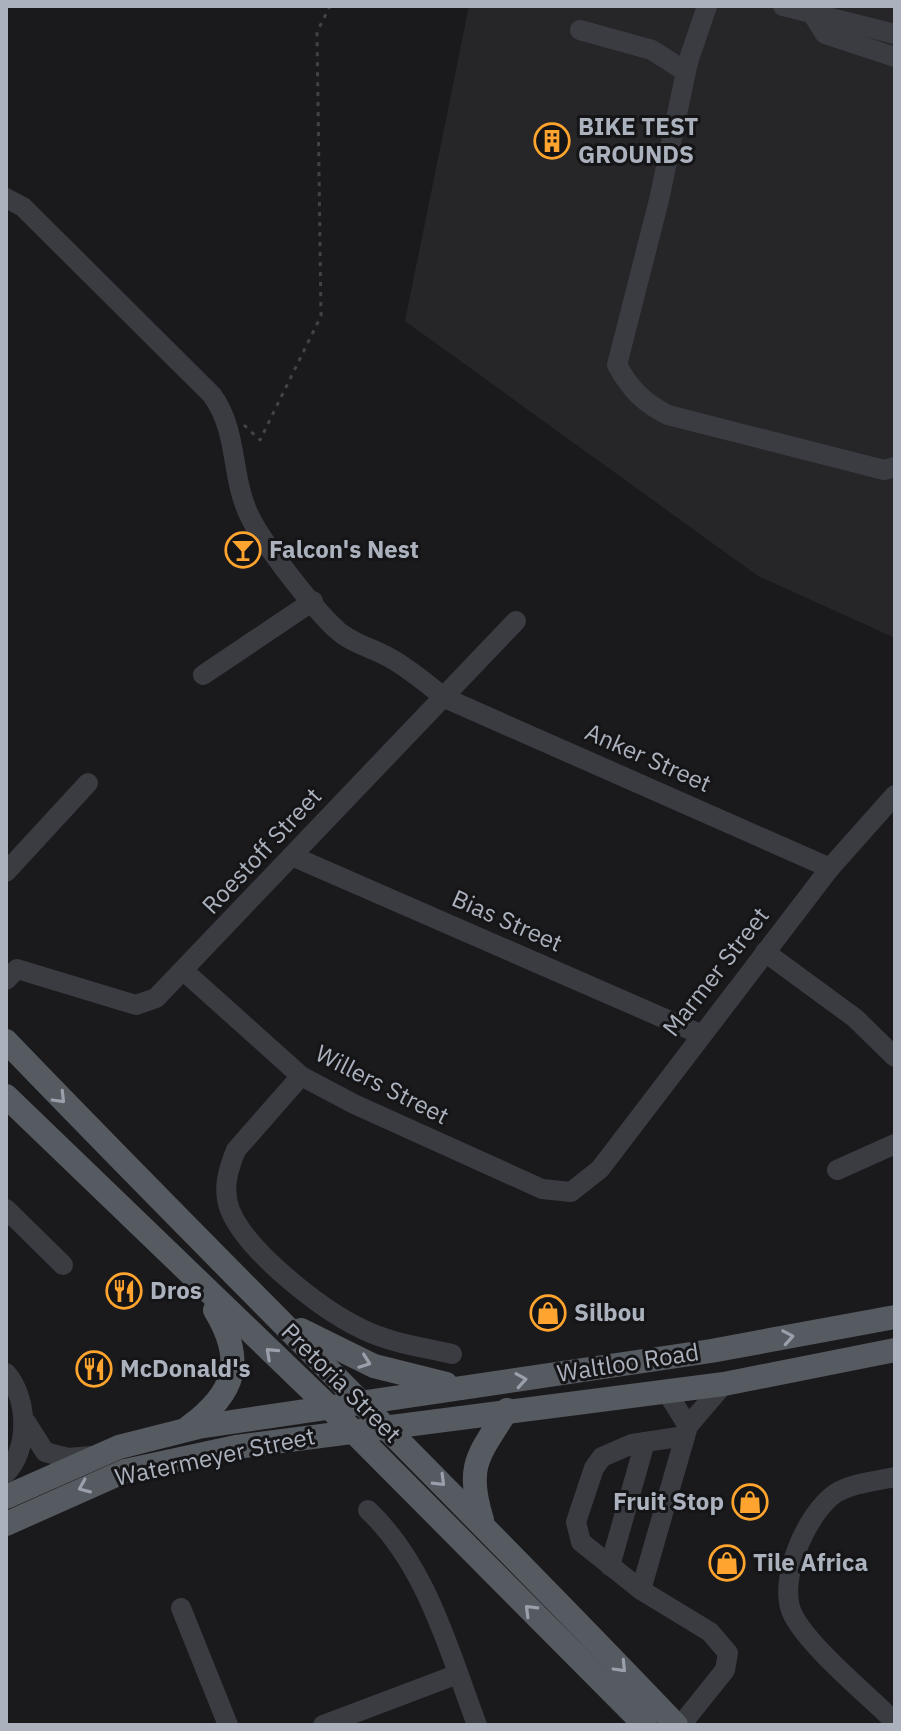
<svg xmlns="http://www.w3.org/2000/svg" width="901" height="1731" font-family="'IBM Plex Sans',sans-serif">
<rect width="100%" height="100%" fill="#1a1a1c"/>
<path fill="#262629" d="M 469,6 L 895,6 L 895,638 L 758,576 L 405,321 Z"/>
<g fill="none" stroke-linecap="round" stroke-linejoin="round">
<path stroke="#404449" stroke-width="3" stroke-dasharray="4 6" stroke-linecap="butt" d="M 244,425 L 260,440 L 321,316 L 317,32 L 330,6"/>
<g stroke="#3a3c42" stroke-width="20">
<path d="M 783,6 L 895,34"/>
<path d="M 810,10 L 825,34 L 895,57"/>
<path d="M 580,30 L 652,50 L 680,68 L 688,62 L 707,6"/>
<path d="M 688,62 L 659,200 L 617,365 C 630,389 644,403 668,415 L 884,470 L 895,467"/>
<path d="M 6,198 L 23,207 L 212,395 C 239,432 230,477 250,517 C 263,544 314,609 336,629 C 350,643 373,648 390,658 C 410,669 427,684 445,698 L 830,868"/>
<path d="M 203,675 L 313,601"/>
<path d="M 292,856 L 700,1034"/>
<path d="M 6,872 L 88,783"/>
<path d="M 765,952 L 855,1018 L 895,1057"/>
<path d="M 185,972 L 301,1076 L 354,1104 L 542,1189 L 571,1192 L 600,1169 L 830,868 L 895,795"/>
<path d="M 6,980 L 17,969 L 136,1005 L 156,998 L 516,621"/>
<path d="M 301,1076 L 236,1150 C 228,1170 222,1189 230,1210 C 247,1252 322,1310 362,1329 C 390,1343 422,1347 452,1354"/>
<path d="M 837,1170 L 895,1144"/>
<path d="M 6,1209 L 63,1265"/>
<path d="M 6,1373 C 29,1399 29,1450 6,1473"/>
<path d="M 666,1391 L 688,1426"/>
<path d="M 26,1422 L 45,1452 L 68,1458 L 92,1456"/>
<path d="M 895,1477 C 876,1481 853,1483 836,1493 C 807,1512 776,1582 793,1615 C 810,1648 867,1694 895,1722"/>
<path d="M 368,1510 C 427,1566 449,1651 477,1725"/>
<path d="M 610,1566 L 645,1442"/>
<path d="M 641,1590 L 581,1542 L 576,1522 L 594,1468 L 602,1457 L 632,1444 L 685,1436"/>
<path d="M 181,1608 L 228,1725"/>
<path d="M 323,1725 L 458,1674"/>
<path d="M 681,1725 L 725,1670 L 728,1653 L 710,1632 L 641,1590 L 688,1426 L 724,1384"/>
</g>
<g stroke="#565a61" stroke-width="24">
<path d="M 6,1041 C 227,1271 456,1494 676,1725"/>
<path d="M 6,1096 L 328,1406 L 645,1725"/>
<path d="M 301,1330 L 374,1366 L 446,1384"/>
<path d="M 189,1427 C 235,1393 246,1361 215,1310"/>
<path d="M 6,1497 L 119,1447 L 198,1427 L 711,1351 L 895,1317"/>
<path d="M 482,1520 C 465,1465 479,1455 507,1410"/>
<path d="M 6,1524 L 125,1471 L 236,1447 L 724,1384 L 895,1350"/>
</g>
</g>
<defs><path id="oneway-chevron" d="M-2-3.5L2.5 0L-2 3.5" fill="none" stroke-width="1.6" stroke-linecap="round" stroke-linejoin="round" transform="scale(2)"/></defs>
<g stroke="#9aa0ab">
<use href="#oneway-chevron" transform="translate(60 1098) rotate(46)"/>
<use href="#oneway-chevron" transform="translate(788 1337) rotate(-10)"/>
<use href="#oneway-chevron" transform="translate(271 1353) rotate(-137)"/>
<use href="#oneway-chevron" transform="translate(365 1362) rotate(20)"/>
<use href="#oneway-chevron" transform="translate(521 1380) rotate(-9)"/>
<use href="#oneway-chevron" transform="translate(440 1481) rotate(45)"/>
<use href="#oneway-chevron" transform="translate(84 1487) rotate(157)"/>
<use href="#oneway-chevron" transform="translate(530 1610) rotate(-135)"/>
<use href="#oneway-chevron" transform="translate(621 1667) rotate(46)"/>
</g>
<defs>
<symbol id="building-ring" viewBox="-11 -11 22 22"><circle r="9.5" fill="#151517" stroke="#ffa52f" stroke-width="1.5"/><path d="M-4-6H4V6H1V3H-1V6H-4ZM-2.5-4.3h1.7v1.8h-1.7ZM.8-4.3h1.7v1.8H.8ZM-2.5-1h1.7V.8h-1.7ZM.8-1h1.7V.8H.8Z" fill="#ffa52f"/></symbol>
<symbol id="bar-ring" viewBox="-11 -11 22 22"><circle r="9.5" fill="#151517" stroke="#ffa52f" stroke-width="1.5"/><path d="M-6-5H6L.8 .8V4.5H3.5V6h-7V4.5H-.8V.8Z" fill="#ffa52f"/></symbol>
<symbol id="restaurant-ring" viewBox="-11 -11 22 22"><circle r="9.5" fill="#151517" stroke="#ffa52f" stroke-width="1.5"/><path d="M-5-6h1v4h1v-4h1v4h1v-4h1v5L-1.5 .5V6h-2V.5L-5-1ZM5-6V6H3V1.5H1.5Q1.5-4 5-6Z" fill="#ffa52f"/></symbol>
<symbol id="shop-ring" viewBox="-11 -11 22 22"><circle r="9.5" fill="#151517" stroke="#ffa52f" stroke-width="1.5"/><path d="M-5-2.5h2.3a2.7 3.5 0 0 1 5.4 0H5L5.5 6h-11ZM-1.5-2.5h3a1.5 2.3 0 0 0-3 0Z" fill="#ffa52f"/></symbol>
</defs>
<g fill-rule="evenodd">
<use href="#building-ring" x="532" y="121" width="40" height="40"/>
<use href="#bar-ring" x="223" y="530" width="40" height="40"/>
<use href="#restaurant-ring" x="104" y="1271" width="40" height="40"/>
<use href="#shop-ring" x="528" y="1293" width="40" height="40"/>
<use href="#restaurant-ring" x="74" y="1349" width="40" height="40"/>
<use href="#shop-ring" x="730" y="1482" width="40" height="40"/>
<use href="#shop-ring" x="707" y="1543" width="40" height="40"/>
</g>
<g text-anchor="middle" stroke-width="6" stroke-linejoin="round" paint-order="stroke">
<g font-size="24" font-weight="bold" fill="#abb2bd" stroke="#151517" text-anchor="start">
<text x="578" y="135">BIKE TEST<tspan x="578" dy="28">GROUNDS</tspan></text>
<text x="269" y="558">Falcon's Nest</text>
<text x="150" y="1299">Dros</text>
<text x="574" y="1321">Silbou</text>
<text x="120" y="1377">McDonald's</text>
<text x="724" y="1510" text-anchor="end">Fruit Stop</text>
<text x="753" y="1571">Tile Africa</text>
</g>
<g font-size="24" fill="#abb2bd" stroke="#151517">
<text transform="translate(648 758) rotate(24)" y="8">Anker Street</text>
<text transform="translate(262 851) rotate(-47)" y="8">Roestoff Street</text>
<text transform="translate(507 921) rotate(24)" y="8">Bias Street</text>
<text transform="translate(716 972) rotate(-52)" y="8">Marmer Street</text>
<text transform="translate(382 1085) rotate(27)" y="8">Willers Street</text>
<text transform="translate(628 1363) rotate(-9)" y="8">Waltloo Road</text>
<text transform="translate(341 1383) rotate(45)" y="8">Pretoria Street</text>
<text transform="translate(215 1457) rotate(-12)" y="8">Watermeyer Street</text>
</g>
</g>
<rect width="901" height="1731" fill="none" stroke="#abb2bd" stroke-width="16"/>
</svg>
